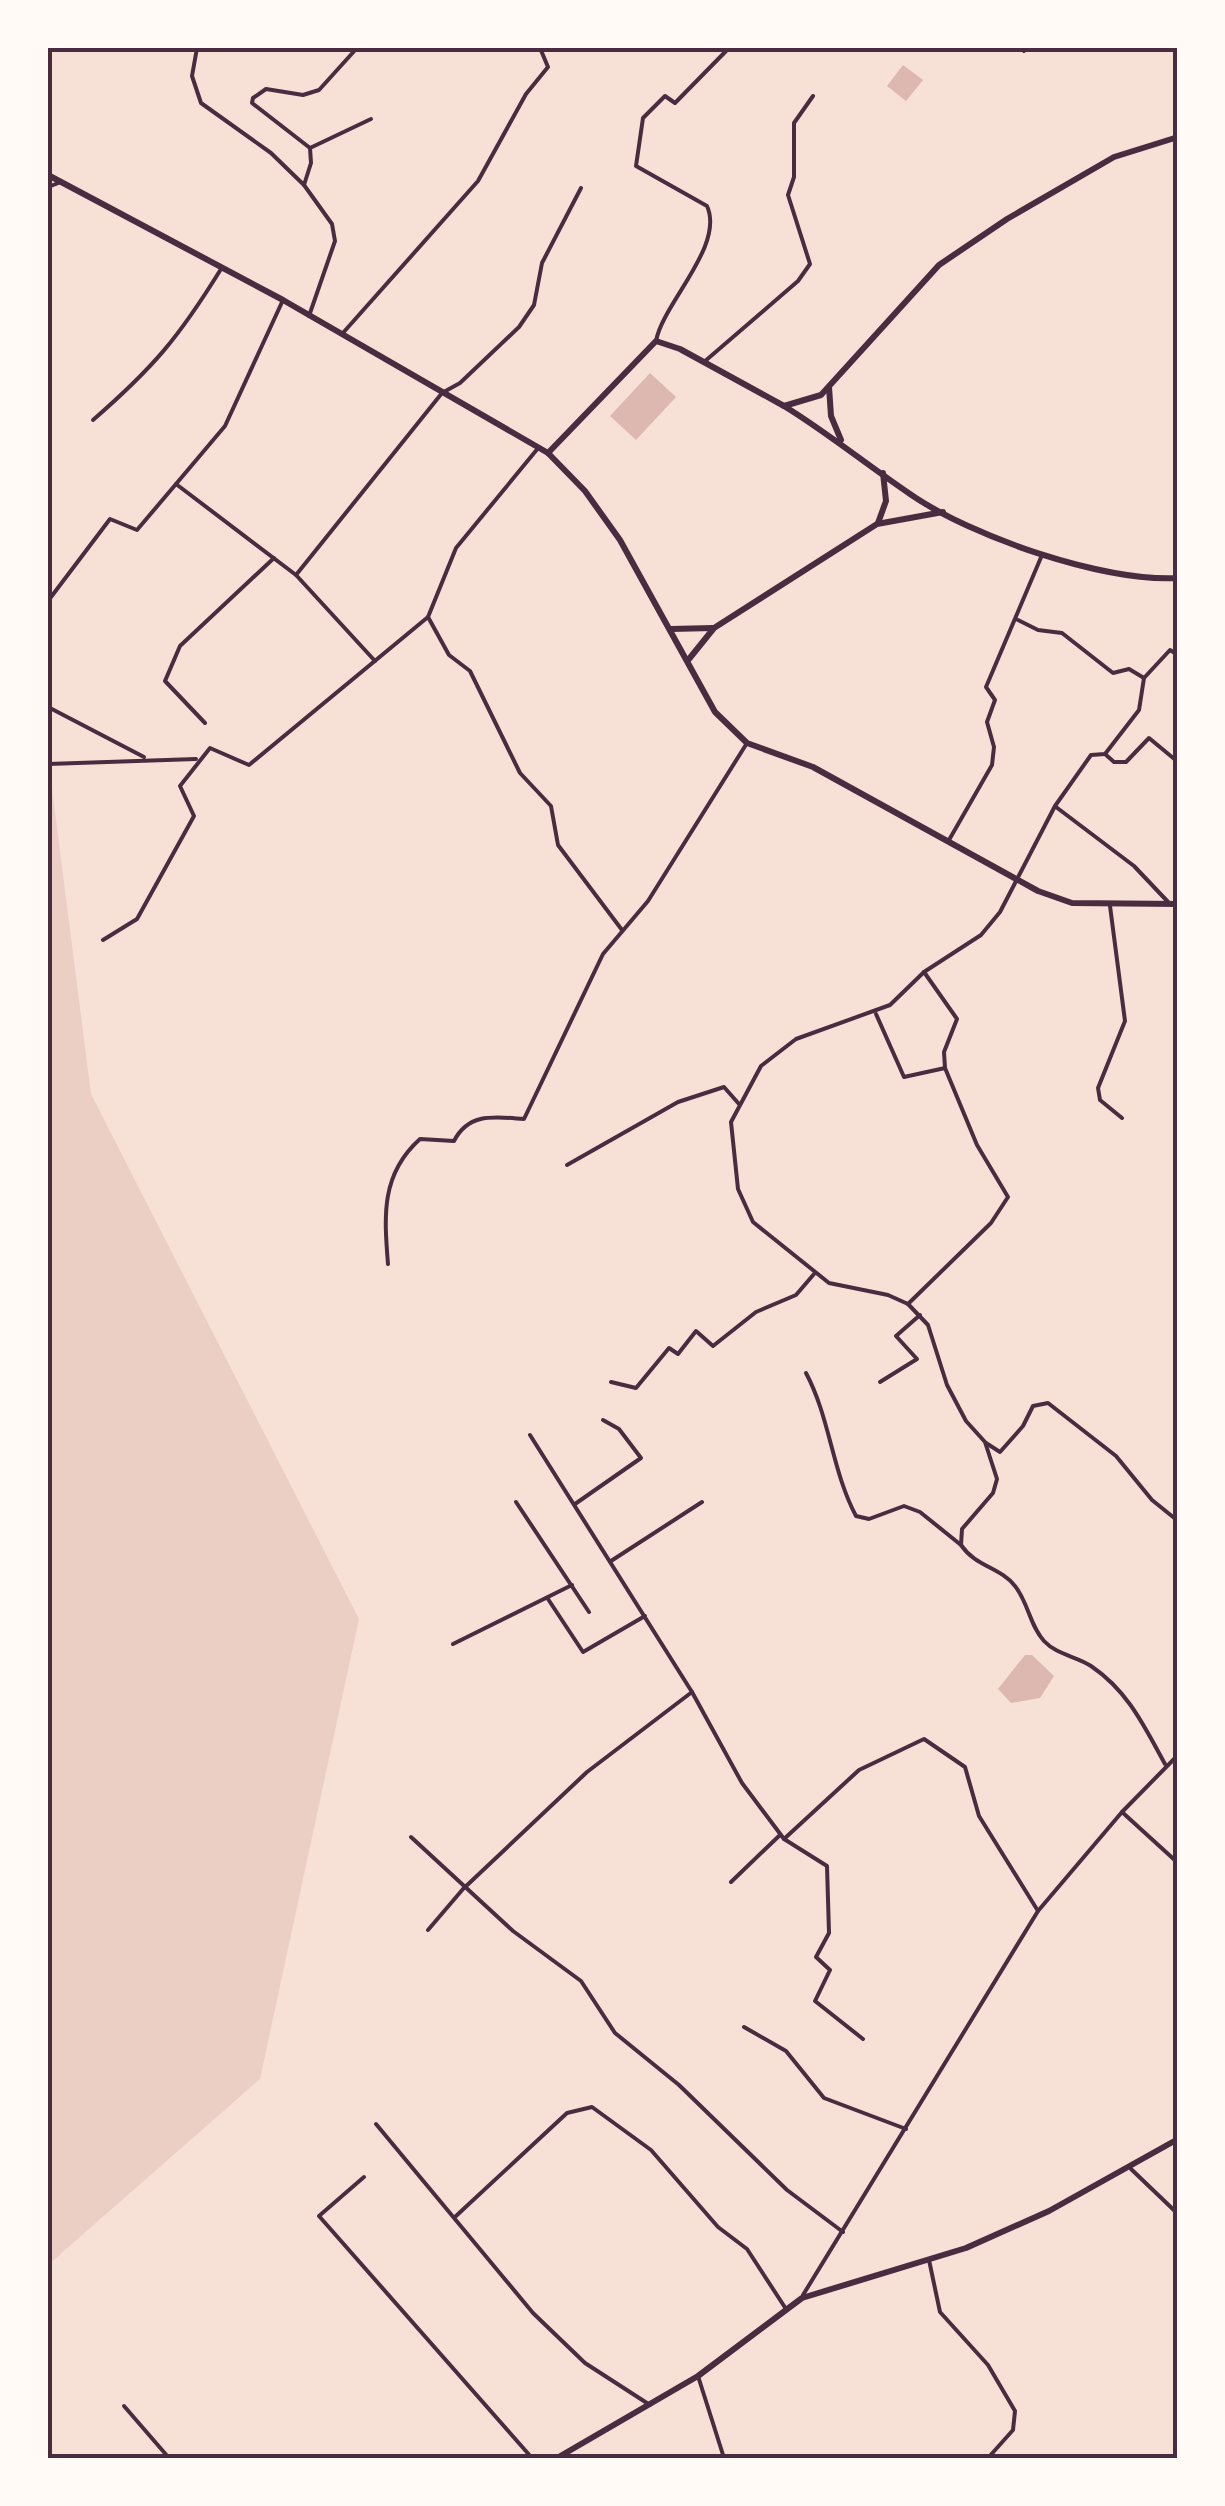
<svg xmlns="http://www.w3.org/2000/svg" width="1225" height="2506" font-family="'PT Sans',sans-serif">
<rect width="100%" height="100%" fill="#f7e1d7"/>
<path fill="#ebcfc5" d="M 48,757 L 91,1094 L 359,1619 L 260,2079 L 48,2265 Z"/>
<g fill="#dcb8b0">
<path d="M 903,65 L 923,80 L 906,101 L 887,86 Z"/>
<path d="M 650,373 L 676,397 L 636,440 L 610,416 Z"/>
<path d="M 1025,1655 L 1032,1655 L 1054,1676 L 1040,1698 L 1011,1703 L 998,1689 Z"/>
</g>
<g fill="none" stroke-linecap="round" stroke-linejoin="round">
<g stroke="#4a2c40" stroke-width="4">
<path d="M 197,48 L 192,76 L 201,103 L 271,153 L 304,185 L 332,224 L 335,241 L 309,316"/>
<path d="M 1024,51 L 1028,48"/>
<path d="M 310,148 L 252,103 L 253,98 L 266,89 L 303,95 L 319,90 L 357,48"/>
<path d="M 304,185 L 311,163 L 310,148 L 371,119"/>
<path d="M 48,187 L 61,182"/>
<path d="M 283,300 L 225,426 L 176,484 L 296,575"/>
<path d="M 342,334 L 478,181 L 526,94 L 548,67 L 540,48"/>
<path d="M 656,341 C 663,303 725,246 707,206 L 636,166 L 643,118 L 665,96 L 675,103 L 729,48"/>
<path d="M 704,362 L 798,281 L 810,264 L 788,195 L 794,177 L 794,123 L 813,96"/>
<path d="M 93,420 C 154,367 179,337 221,269"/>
<path d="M 48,601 L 110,519 L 137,530 L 176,484"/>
<path d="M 428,617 L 449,655 L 470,671 L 520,773 L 551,806 L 558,845 L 622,930"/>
<path d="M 1018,620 L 1038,630 L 1062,633 L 1113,673 L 1129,669 L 1144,678"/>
<path d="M 375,661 L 296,575 L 442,393 L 460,383 L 519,327 L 534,305 L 542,263 L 581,188"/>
<path d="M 48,707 L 144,757"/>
<path d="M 205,723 L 165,681 L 180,646 L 274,558"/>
<path d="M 1105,754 L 1114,762 L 1126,762 L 1149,738 L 1178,762"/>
<path d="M 48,764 L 196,759"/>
<path d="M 1056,807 L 1134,866 L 1170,904"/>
<path d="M 949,840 L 992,765 L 994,747 L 987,722 L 995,700 L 986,687 L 1042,555"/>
<path d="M 1110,906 L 1125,1021 L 1098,1088 L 1100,1100 L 1122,1118"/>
<path d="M 103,940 L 137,919 L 194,816 L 180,786 L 210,748 L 249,765 L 428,617 L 456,548 L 539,447"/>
<path d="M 924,972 L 957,1019 L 944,1052 L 945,1068"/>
<path d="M 876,1014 L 904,1077 L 945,1068 L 977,1145 L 1008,1197 L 991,1223 L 908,1304"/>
<path d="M 567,1165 L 678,1102 L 724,1087 L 739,1104"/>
<path d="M 388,1264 C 384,1215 381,1174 420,1139 L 454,1141 C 469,1112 495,1117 524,1119 L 603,954 L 648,901 L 747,743"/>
<path d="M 806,1373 C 830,1418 832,1471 856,1516 L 869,1519 L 904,1506 L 920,1512 L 961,1545"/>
<path d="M 611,1382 L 636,1388 L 669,1348 L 678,1354 L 696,1331 L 713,1346 L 756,1312 L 796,1295 L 814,1274"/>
<path d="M 880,1382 L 917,1359 L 896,1336 L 920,1315"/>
<path d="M 530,1435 L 692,1692 L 742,1783 L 784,1839 L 827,1866 L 829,1933 L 816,1957 L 830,1970 L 815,2001 L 863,2039"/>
<path d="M 986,1443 L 1000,1452 L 1023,1426 L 1033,1406 L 1048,1403 L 1116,1456 L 1152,1500 L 1178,1521"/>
<path d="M 516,1502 L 589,1612"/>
<path d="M 575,1504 L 641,1458 L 619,1429 L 603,1420"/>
<path d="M 611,1561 L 702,1502"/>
<path d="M 548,1599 L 583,1652 L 645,1616"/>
<path d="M 453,1644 L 572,1585"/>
<path d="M 1165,1764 C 1144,1726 1128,1691 1091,1666 C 1076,1656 1057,1655 1044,1641 C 1030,1626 1028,1602 1015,1586 C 1000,1567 976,1567 961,1545 L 962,1529 L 993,1493 L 997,1479 L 985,1442 L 966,1421 L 947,1385 L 928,1325 L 908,1304 L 888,1295 L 829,1283 L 753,1222 L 738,1189 L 731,1122 L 761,1066 L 796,1039 L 890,1005 L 924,972 L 981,935 L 1000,912 L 1055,806 L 1091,755 L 1105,754 L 1139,710 L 1144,678 L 1170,650 L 1178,655"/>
<path d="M 1122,1812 L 1178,1863"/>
<path d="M 411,1837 L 513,1931 L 581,1981 L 615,2033 L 679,2085 L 787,2190 L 843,2232"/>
<path d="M 784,1839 L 859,1770 L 924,1739 L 965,1767 L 979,1816 L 1038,1911"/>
<path d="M 731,1882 L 780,1835"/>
<path d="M 428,1930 L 463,1889 L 587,1772 L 692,1692"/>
<path d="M 744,2027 L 786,2051 L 824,2098 L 906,2129"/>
<path d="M 376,2124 L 533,2313 L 585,2363 L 650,2405"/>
<path d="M 1131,2169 L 1178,2214"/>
<path d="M 364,2177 L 319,2216 L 532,2458"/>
<path d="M 456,2216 L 567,2113 L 592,2107 L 651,2150 L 718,2227 L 747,2249 L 786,2309"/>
<path d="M 929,2260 L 940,2312 L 988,2365 L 1015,2411 L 1013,2430 L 988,2458"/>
<path d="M 803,2295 L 1038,1911 L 1122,1812 L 1178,1755"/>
<path d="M 698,2376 L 724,2458"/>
<path d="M 124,2406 L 169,2458"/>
<path d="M 110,2458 L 111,2457"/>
</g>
<g stroke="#4a2c40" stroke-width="6">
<path d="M 829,387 L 831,416 L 841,440"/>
<path d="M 784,406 C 828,433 867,465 910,494 C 972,537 1103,582 1178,578"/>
<path d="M 878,523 L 886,501 L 883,473"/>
<path d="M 671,629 L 713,628"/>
<path d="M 689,659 L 714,628 L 877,524 L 943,512"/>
<path d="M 557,2458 L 698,2376 L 802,2298 L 966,2248 L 1049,2211 L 1178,2139"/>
</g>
<g stroke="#4a2c40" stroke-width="6">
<path d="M 48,175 L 283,300 L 548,453 L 585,491 L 620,540 L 715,712 L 747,743 L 813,767 L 1038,891 L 1072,903 L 1178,904"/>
<path d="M 548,453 L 656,341 L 680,349 L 784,406 L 821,395 L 939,265 L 1007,219 L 1114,157 L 1178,137"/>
</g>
</g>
<rect width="1225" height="2506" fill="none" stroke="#fffaf5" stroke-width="100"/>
<rect x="50" y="50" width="1125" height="2406" fill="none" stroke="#4a2c40" stroke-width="4"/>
</svg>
